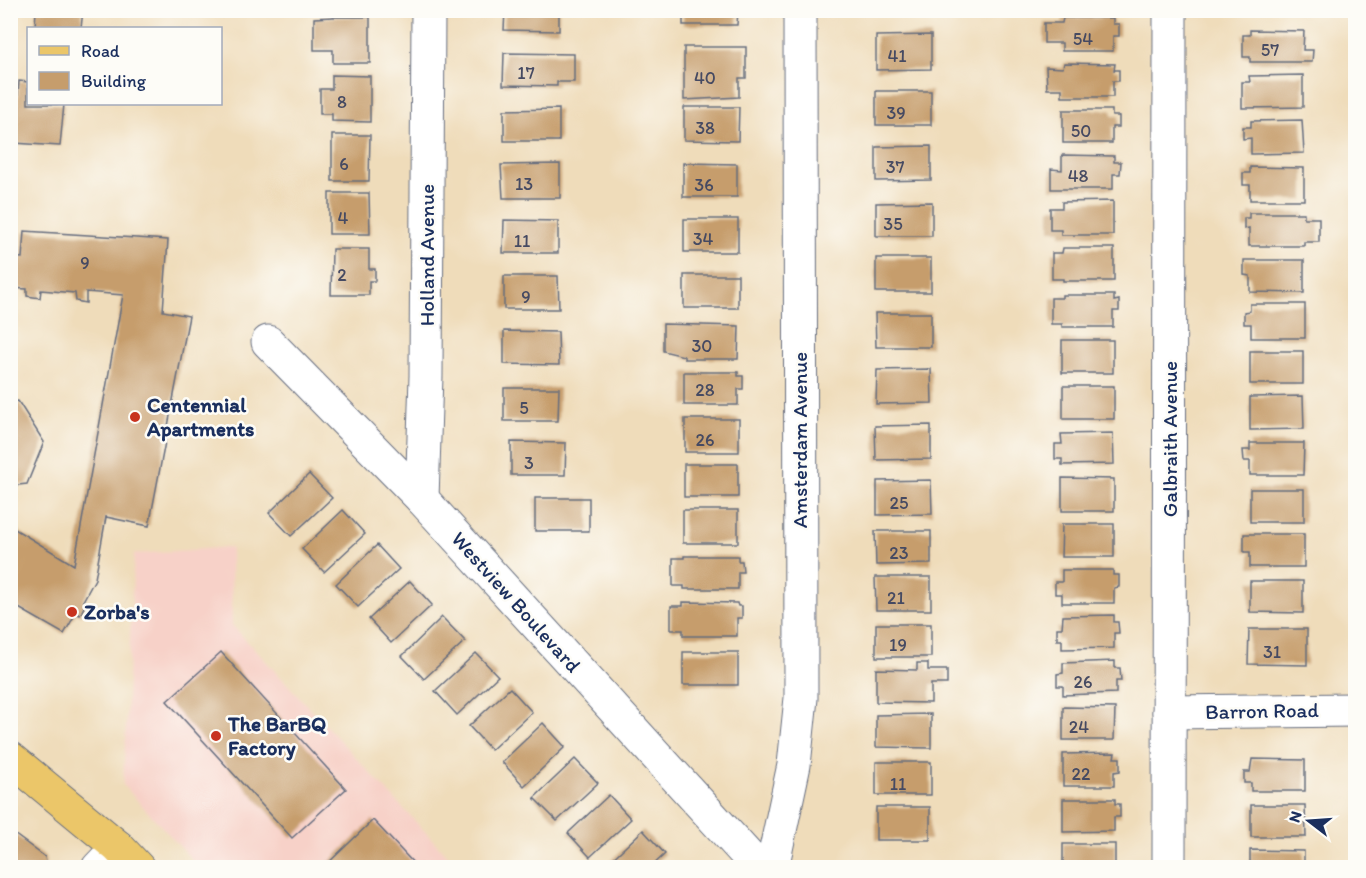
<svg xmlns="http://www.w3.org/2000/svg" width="1366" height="878" font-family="Itim,sans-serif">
<rect width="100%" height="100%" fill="#fdfcf7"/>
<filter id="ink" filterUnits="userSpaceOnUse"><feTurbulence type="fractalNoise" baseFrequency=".0167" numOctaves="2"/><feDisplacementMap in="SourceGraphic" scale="12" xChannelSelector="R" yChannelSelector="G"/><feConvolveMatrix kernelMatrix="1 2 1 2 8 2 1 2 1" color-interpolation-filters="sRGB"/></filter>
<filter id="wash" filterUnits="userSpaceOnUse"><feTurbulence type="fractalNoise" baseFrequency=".008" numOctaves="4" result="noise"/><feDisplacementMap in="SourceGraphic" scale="24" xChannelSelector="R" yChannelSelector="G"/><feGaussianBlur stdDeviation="1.35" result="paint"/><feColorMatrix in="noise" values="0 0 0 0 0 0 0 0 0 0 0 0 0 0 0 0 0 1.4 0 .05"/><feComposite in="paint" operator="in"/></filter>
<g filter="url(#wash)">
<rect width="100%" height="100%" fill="#efdcba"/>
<path fill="#f7d1c8" d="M 231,547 L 232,625 L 458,867 L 199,867 L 123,785 L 134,554 Z"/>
<g id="blocks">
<g fill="#c69d6c">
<path d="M 36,10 L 83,10 L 81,28 L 35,28 Z"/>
<path d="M 505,10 L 559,10 L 559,31 L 504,30 Z"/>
<path d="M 683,10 L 738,10 L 737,25 L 683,25 Z"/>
<rect x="880" y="10" width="51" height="3"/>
<path d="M 333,17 L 370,17 L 370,63 L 333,63 L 333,50 L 314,50 L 314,18 Z"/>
<path d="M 1063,18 L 1113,18 L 1113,24 L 1119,24 L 1119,36 L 1113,36 L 1113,51 L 1062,51 L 1062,43 L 1044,43 L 1044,23 L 1062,23 Z"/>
<path d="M 1250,30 L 1304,31 L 1303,50 L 1313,50 L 1312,62 L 1250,62 L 1250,57 L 1243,57 L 1243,35 L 1250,35 Z"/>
<path d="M 931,35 L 931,69 L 876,70 L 876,36 Z"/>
<path d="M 684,47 L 746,47 L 746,78 L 739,78 L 739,97 L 684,100 Z"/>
<path d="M 504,53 L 574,54 L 574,82 L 557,82 L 557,86 L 503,85 Z"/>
<path d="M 1064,63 L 1115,64 L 1114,70 L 1119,70 L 1119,81 L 1113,81 L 1113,97 L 1062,97 L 1062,89 L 1047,89 L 1046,67 L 1063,68 Z"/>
<path d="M 332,75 L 370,76 L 370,122 L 332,121 L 332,114 L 320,114 L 320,89 L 332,89 Z"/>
<path d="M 1303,75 L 1303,107 L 1242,108 L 1242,82 L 1250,82 L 1249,76 Z"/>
<path d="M 19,81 L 28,82 L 28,104 L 64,104 L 60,146 L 14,143 Z"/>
<rect x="876" y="91" width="55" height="34"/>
<path d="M 684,107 L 739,107 L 738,141 L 684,140 Z"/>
<path d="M 559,109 L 559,141 L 504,141 L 504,110 Z"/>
<path d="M 1063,110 L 1112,110 L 1112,116 L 1119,116 L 1119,127 L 1112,127 L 1112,143 L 1063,143 Z"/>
<path d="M 1302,120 L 1304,153 L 1251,154 L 1251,138 L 1243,139 L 1243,127 L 1251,127 L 1251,121 Z"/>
<path d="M 332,135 L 370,135 L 369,181 L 332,181 Z"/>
<path d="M 931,146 L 931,180 L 876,181 L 876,147 Z"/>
<path d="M 1062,155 L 1114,156 L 1114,162 L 1121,162 L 1120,174 L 1113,174 L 1113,189 L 1051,189 L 1051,169 L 1062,170 Z"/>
<path d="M 683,163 L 737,164 L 737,197 L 683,197 Z"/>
<path d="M 560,164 L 560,198 L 503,198 L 501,165 Z"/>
<path d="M 1250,167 L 1304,168 L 1304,200 L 1250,200 L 1250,185 L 1243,185 L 1243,173 L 1250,173 Z"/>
<path d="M 329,193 L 369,193 L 370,234 L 329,234 Z"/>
<path d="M 1113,201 L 1113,235 L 1061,235 L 1061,230 L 1050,230 L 1050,208 L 1062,208 L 1062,202 Z"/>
<path d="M 932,202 L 932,236 L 876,236 L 876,203 Z"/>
<path d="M 1249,213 L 1304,213 L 1304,218 L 1319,218 L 1319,242 L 1304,242 L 1304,246 L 1249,246 L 1249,228 L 1244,229 L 1244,218 L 1249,218 Z"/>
<rect x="684" y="219" width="54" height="33"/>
<path d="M 504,220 L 558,221 L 558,253 L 503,253 Z"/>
<path d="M 24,231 L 168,240 L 163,311 L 189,316 L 149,526 L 106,517 L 95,579 L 83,601 L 86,603 L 80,615 L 76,613 L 64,634 L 10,603 L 10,526 L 74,565 L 123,295 L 86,292 L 86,303 L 76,301 L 75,293 L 41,290 L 40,298 L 27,296 L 27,289 L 10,288 L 10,257 L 22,258 Z"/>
<path d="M 1063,248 L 1114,248 L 1114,281 L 1063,281 L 1063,279 L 1052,279 L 1052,253 L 1062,253 Z"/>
<path d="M 332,249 L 369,249 L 369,269 L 375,269 L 375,281 L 369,281 L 369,295 L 331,295 Z"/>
<rect x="876" y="258" width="55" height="34"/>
<path d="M 1244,260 L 1304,260 L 1304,293 L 1250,292 L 1250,276 L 1244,275 Z"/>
<rect x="684" y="275" width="54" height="33"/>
<path d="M 504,276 L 558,276 L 559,309 L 504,309 Z"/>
<path d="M 1062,295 L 1114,295 L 1114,301 L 1119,300 L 1119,311 L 1113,311 L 1113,327 L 1062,327 L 1062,324 L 1051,324 L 1051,298 L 1062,298 Z"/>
<path d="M 1250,304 L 1305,304 L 1305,338 L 1251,338 L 1251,324 L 1244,324 L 1244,312 L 1250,311 Z"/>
<path d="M 875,313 L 931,313 L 931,347 L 876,347 Z"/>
<path d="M 663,324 L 739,326 L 738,359 L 684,359 L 684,356 L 663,351 Z"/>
<path d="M 504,331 L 558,332 L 559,365 L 504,364 Z"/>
<rect x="1062" y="340" width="51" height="33"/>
<rect x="1250" y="351" width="53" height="33"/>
<path d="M 931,369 L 932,403 L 876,404 L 877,370 Z"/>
<path d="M 684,372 L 738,372 L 738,376 L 743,376 L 743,389 L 738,389 L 738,405 L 684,405 Z"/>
<rect x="1063" y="386" width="51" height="33"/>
<path d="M 504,388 L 559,388 L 558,421 L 504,421 Z"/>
<path d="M 1303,396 L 1304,429 L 1250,430 L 1250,397 Z"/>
<path d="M 18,401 L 44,442 L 27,484 L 10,486 L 10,402 Z"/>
<rect x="685" y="419" width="54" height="33"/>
<path d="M 931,425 L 931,459 L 876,460 L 875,426 Z"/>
<path d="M 1113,433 L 1114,464 L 1062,465 L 1062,459 L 1055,459 L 1055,444 L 1062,444 L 1061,434 Z"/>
<path d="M 511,442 L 566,443 L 565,475 L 511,475 Z"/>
<path d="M 1250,443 L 1304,443 L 1303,475 L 1250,475 L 1250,461 L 1244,461 L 1243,450 L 1250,450 Z"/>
<rect x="684" y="464" width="54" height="33"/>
<path d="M 309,474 L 332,498 L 291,536 L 269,513 Z"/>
<path d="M 1062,478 L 1114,479 L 1114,511 L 1062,511 Z"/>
<path d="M 931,480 L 932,514 L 877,515 L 877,481 Z"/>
<rect x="1250" y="489" width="54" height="33"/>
<rect x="535" y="498" width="54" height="33"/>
<path d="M 343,510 L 365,534 L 324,572 L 302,549 Z"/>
<rect x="683" y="510" width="55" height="33"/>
<path d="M 1062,524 L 1114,524 L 1114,557 L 1061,557 Z"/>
<path d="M 875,531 L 931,531 L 931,564 L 876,565 Z"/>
<path d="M 1244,534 L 1304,534 L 1304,567 L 1250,567 L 1250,552 L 1244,552 Z"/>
<path d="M 377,545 L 399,569 L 358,607 L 336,584 Z"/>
<path d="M 684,556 L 738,556 L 738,561 L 742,561 L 743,572 L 738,572 L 738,589 L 684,589 L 684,586 L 673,586 L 673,558 L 684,558 Z"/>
<path d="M 1062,570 L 1113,570 L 1113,575 L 1119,575 L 1119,587 L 1114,588 L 1114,603 L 1062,603 L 1062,594 L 1055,594 L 1055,582 L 1062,582 Z"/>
<path d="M 875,577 L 931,577 L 931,610 L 876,610 Z"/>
<path d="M 410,581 L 432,605 L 391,643 L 369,619 Z"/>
<path d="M 1250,581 L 1303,581 L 1303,613 L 1250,612 Z"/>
<path d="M 683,602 L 737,603 L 738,606 L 742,606 L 742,618 L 737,618 L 737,636 L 683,636 L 683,630 L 671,630 L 671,606 L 683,606 Z"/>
<path d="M 1114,615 L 1114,622 L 1118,622 L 1119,633 L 1114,633 L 1114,648 L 1062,649 L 1062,640 L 1057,640 L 1057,628 L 1062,628 L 1063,616 Z"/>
<path d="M 442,617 L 465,641 L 424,679 L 402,656 Z"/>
<rect x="876" y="624" width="55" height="33"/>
<path d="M 1249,629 L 1307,629 L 1307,665 L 1248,664 Z"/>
<path d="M 221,652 L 346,789 L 292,838 L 167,701 Z"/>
<rect x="683" y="652" width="55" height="33"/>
<path d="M 476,653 L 498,676 L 457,715 L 435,691 Z"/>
<path d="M 1115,661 L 1115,668 L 1120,668 L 1121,681 L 1116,681 L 1116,693 L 1063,695 L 1063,686 L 1057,686 L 1057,674 L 1063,673 L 1063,663 Z"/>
<path d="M 917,663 L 928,663 L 928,670 L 947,670 L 947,684 L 931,684 L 931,703 L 876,702 L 876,669 L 917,670 Z"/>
<path d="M 510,688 L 532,712 L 491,750 L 469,726 Z"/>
<path d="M 1063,707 L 1115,708 L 1114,740 L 1063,740 Z"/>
<path d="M 931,714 L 931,748 L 876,747 L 876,715 Z"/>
<path d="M 543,723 L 565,747 L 524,786 L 502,762 Z"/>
<path d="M 1115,753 L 1114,758 L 1120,758 L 1120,771 L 1114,772 L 1114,786 L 1063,786 L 1063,754 Z"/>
<path d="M 575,759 L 598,783 L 557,821 L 534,798 Z"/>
<path d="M 1252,759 L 1305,760 L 1305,791 L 1251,791 L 1251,783 L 1244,783 L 1244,772 L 1250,772 Z"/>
<rect x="876" y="762" width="55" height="33"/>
<path d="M 609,795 L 631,819 L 590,857 L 568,833 Z"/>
<path d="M 1063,799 L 1115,799 L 1115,804 L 1120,804 L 1120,817 L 1114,817 L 1114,831 L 1063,832 Z"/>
<path d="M 1251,805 L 1305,805 L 1306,837 L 1251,837 Z"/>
<rect x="876" y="807" width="54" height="33"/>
<path d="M 373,820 L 418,868 L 323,868 Z"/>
<path d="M 643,830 L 665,854 L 650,868 L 603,868 Z"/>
<path d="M 10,831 L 45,857 L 46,863 L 43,868 L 10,868 Z"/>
<rect x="1063" y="844" width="52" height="24"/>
<path d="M 1250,850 L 1304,851 L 1304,868 L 1244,868 L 1244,864 L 1250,864 Z"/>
</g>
</g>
</g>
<g filter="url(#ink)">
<use href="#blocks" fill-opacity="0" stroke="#656c7e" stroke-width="1.5"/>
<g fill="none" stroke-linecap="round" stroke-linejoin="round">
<defs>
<g id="minor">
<path d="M 268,342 L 422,499 L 759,868"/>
<path d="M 422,499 L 426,376 L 428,10"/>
<path d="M 1169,712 L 1356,710"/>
<path d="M 98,868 L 118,847"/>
<path d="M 772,868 L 794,765 L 801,698 L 800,10"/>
<path d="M 1169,868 L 1170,10"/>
</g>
<path id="major" d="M 10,758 L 118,847 L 138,868"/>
</defs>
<use href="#minor" stroke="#656c7e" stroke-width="35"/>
<use href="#major" stroke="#656c7e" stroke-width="35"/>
<use href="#minor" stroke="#fff" stroke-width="33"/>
<use href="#major" stroke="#ebc669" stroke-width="33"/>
</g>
</g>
<g fill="#c8321e" stroke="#fdfcf7" stroke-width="2">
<circle cx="135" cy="417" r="6"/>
<circle cx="72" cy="612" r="6"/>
<circle cx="216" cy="736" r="6"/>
</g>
<g text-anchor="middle" stroke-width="5" stroke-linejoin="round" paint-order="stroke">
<g font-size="18" fill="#464a62">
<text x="1083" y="45">54</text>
<text x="1270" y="56">57</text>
<text x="897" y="62">41</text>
<text x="526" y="79">17</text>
<text x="705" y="84">40</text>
<text x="342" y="108">8</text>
<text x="896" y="119">39</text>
<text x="705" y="134">38</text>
<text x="1081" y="137">50</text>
<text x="344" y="170">6</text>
<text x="895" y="173">37</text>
<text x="1078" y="182">48</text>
<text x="524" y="190">13</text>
<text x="704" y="191">36</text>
<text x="343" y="224">4</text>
<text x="893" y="230">35</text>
<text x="703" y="245">34</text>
<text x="522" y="247">11</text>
<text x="85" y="269">9</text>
<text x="342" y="281">2</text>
<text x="526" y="303">9</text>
<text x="702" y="352">30</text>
<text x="705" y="396">28</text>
<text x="524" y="414">5</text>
<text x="705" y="446">26</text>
<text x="529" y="469">3</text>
<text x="899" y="509">25</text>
<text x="899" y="559">23</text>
<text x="896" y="604">21</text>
<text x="898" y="651">19</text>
<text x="1272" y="658">31</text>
<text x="1083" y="688">26</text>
<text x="1079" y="733">24</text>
<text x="1081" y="780">22</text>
<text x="898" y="790">11</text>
</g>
<g font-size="21" fill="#1b2f5e" stroke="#fdfcf7">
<text transform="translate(427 255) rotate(-90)" y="7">Holland Avenue</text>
<text transform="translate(1170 439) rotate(-90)" y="7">Galbraith Avenue</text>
<text transform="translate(800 440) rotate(-90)" y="7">Amsterdam Avenue</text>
<text transform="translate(516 602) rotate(48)" y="7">Westview Boulevard</text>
<text transform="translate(1262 711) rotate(-1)" y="7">Barron Road</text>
</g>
<g font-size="21" font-weight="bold" fill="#1b2f5e" stroke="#fdfcf7" text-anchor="start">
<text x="147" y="412">Centennial<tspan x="147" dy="24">Apartments</tspan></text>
<text x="84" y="619">Zorba's</text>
<text x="228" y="731">The BarBQ<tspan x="228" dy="24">Factory</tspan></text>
</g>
</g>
<rect width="1366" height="878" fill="none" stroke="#fdfcf7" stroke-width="36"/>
<rect x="27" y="27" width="195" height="78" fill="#fdfcf7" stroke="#a3aaba" stroke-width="1.5"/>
<rect x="39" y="46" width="30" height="9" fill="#ebc669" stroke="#a3aaba" stroke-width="1.5"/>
<text x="81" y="57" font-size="18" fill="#1b2f5e">Road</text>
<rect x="39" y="72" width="30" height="18" fill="#c69d6c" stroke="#a3aaba" stroke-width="1.5"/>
<text x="81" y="87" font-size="18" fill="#1b2f5e">Building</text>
<g transform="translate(1309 821) rotate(287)" stroke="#fdfcf7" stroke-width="4.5" paint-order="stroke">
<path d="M0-4.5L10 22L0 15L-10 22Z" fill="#1b2f5e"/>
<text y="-9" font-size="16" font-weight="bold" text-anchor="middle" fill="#1b2f5e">N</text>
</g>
</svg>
